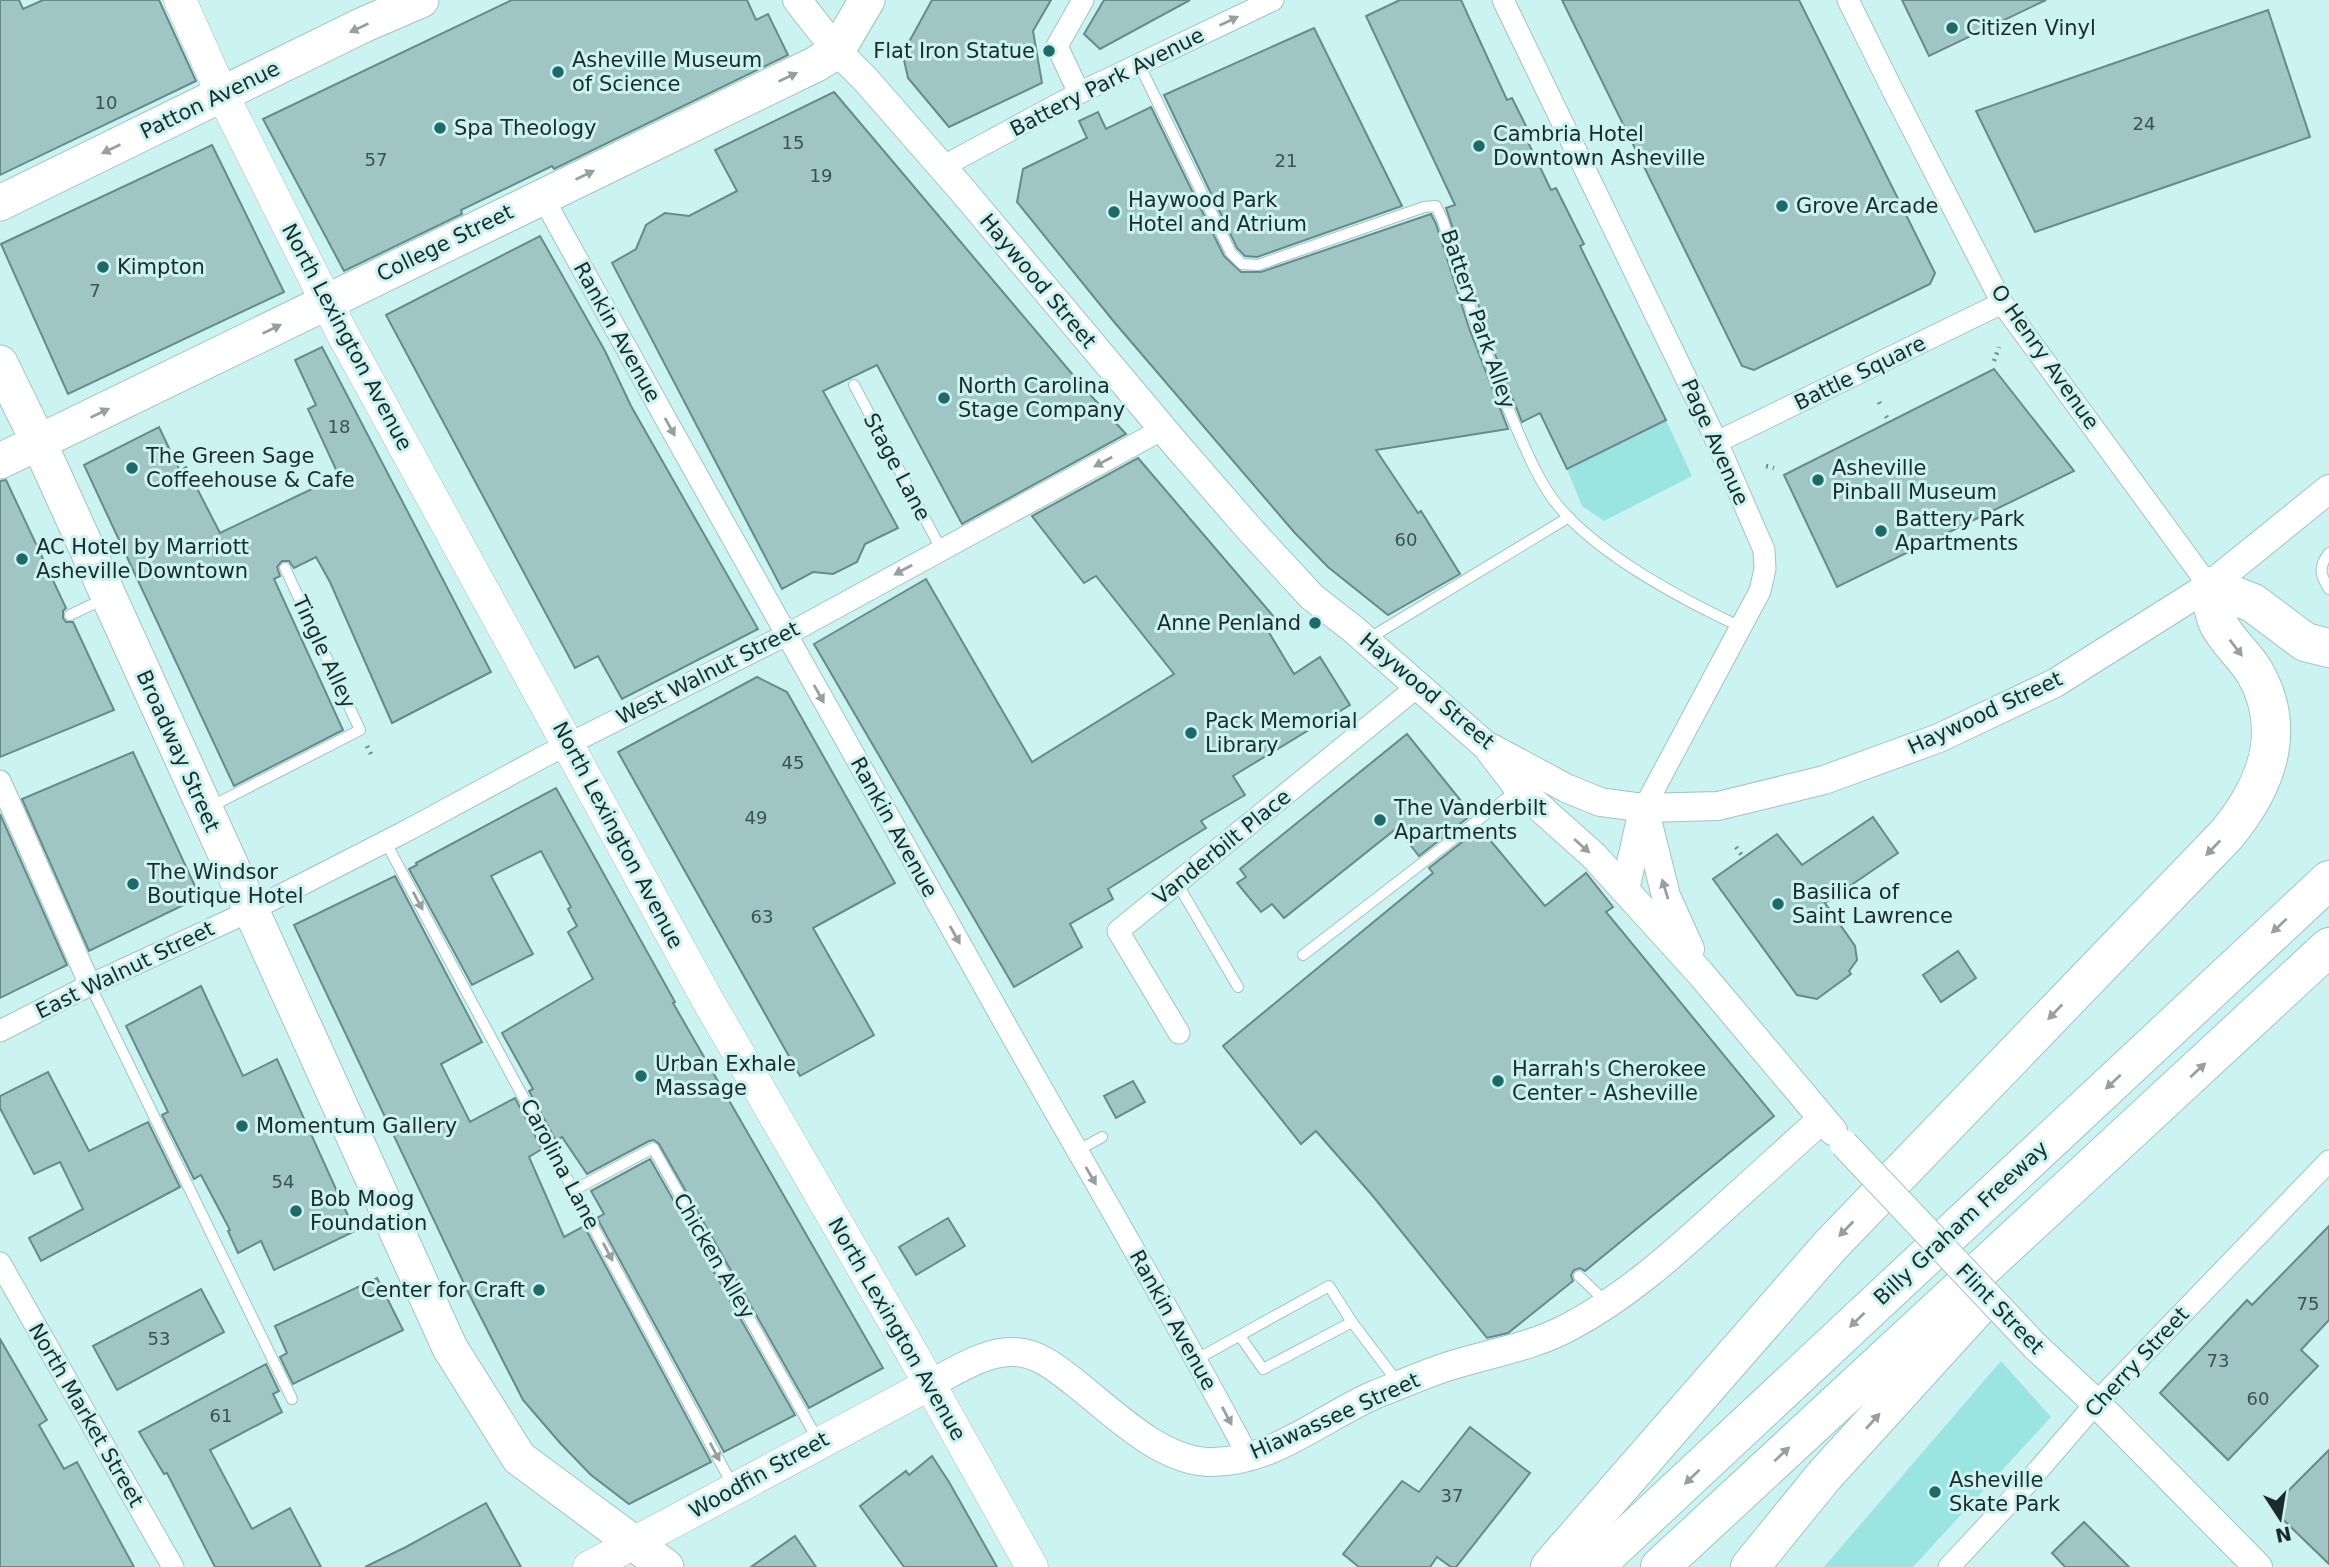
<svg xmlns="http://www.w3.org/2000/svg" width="2329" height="1567" font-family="'DejaVu Sans',sans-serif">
<rect width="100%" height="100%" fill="#cbf3f1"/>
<g fill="#9ae4e2">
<path d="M 1666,420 L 1692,476 L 1604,521 L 1582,506 L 1567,469 Z"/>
<path d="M 2001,1361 L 2051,1417 L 1913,1567 L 1824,1567 Z"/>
</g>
<g fill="#9fc6c4" stroke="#668b8a" stroke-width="2">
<path d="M 0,0 L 19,0 L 23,9 L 43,0 L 159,0 L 196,81 L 0,175 Z"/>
<path d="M 512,0 L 747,0 L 756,20 L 768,14 L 788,55 L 554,169 L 552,166 L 461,210 L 462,214 L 344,271 L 263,119 Z"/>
<path d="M 932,0 L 1051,0 L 1033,31 L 1042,83 L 949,127 L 908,78 L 904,60 L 904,51 Z"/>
<path d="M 1104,0 L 1190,0 L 1100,49 L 1084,34 Z"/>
<path d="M 1400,0 L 1461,0 L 1507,100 L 1512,98 L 1532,138 L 1527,140 L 1551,190 L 1556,188 L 1584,244 L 1580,246 L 1666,420 L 1567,469 L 1540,413 L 1522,422 L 1493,349 L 1446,208 L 1455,205 L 1366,16 Z"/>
<path d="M 1562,0 L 1799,0 L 1935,273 L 1930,284 L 1754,370 L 1742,366 Z"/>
<path d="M 1902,0 L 2046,0 L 1929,56 Z"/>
<path d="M 2268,10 L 2310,137 L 2035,232 L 1976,111 Z"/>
<path d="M 1314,28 L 1402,206 L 1257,257 L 1245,256 L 1237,248 L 1164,95 Z"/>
<path d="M 834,92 L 1084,388 L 1126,434 L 962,524 L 877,365 L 823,391 L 898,528 L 865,544 L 857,562 L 833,574 L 813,572 L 782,589 L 612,263 L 636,249 L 646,225 L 665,213 L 689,216 L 737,191 L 715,150 Z"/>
<path d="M 1151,107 L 1224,256 L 1241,272 L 1261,272 L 1428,215 L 1431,214 L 1436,224 L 1469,328 L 1508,429 L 1376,450 L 1418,513 L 1421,511 L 1460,574 L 1388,615 L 1328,567 L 1294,532 L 1115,323 L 1017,202 L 1023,169 L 1087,138 L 1079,121 L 1098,112 L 1106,129 Z"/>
<path d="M 212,145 L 284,292 L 68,394 L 1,244 Z"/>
<path d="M 540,236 L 605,351 L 631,406 L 758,629 L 622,699 L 598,656 L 575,668 L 386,315 Z"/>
<path d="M 322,347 L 491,672 L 392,723 L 330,582 L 316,557 L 294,568 L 289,561 L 282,561 L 277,567 L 280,576 L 274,579 L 343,730 L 234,786 L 84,465 L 159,427 L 180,471 L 186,467 L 220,533 L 339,476 L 308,409 L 316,405 L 295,360 Z"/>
<path d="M 1994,369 L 2074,471 L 1837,587 L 1784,475 Z"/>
<path d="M 1138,458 L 1274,617 L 1262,621 L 1294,674 L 1320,657 L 1350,705 L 1233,776 L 1245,795 L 1201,821 L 1206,828 L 1108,889 L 1113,899 L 1070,924 L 1082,947 L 1014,987 L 814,644 L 926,579 L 1032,762 L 1174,674 L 1096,576 L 1084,583 L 1032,516 Z"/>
<path d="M 6,480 L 66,608 L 63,611 L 63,618 L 66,622 L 73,622 L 114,710 L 0,757 L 0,481 Z"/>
<path d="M 757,677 L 787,692 L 895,883 L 813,928 L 874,1035 L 800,1076 L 618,752 Z"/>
<path d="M 1407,734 L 1470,812 L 1468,814 L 1470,816 L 1419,856 L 1397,828 L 1284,918 L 1272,904 L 1261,912 L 1237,883 L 1246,877 L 1240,869 Z"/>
<path d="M 133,752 L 200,897 L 89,951 L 22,799 Z"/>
<path d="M 556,788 L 675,1002 L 673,1003 L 883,1368 L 809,1408 L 659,1144 L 654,1140 L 649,1141 L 587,1174 L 562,1137 L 556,1141 L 529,1091 L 533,1089 L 502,1033 L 593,979 L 568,932 L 577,926 L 568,909 L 571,907 L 541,851 L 491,876 L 533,954 L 472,985 L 409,869 L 417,865 L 416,863 Z"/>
<path d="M 0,814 L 67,965 L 0,998 Z"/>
<path d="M 1873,817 L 1898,853 L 1825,903 L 1855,946 L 1857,960 L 1849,971 L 1851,974 L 1817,999 L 1797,995 L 1713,879 L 1777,834 L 1802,865 Z"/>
<path d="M 1480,828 L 1545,906 L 1586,873 L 1613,907 L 1606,912 L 1774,1116 L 1585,1271 L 1580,1268 L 1574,1270 L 1571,1275 L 1573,1281 L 1508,1333 L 1487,1338 L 1372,1195 L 1316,1131 L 1301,1144 L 1223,1046 L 1433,873 L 1429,868 Z"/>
<path d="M 395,876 L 482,1042 L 441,1064 L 470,1122 L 515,1098 L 542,1149 L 529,1157 L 564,1237 L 584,1226 L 711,1462 L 629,1504 L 591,1475 L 561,1444 L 523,1400 L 468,1292 L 294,925 Z"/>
<path d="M 1958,951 L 1976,978 L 1941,1002 L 1923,975 Z"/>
<path d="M 201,986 L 243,1076 L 277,1059 L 355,1231 L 274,1270 L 261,1241 L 238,1253 L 228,1231 L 230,1230 L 201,1175 L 194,1179 L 162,1115 L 168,1112 L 126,1026 Z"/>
<path d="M 48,1072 L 89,1151 L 148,1122 L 180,1187 L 41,1261 L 29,1238 L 83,1209 L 60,1162 L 34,1174 L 0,1108 L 0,1096 Z"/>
<path d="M 1133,1081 L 1145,1102 L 1116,1118 L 1104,1096 Z"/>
<path d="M 650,1159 L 795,1415 L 724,1452 L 597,1218 L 604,1214 L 591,1191 Z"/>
<path d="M 948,1218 L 965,1246 L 916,1275 L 899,1247 Z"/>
<path d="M 2329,1226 L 2329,1320 L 2301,1350 L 2318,1366 L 2228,1460 L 2160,1393 L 2247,1300 L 2252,1305 Z"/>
<path d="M 377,1278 L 403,1330 L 293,1384 L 280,1357 L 287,1353 L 275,1326 Z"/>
<path d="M 201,1289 L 224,1332 L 117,1390 L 93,1346 Z"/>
<path d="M 0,1339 L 47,1420 L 39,1425 L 64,1469 L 77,1462 L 134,1567 L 0,1567 Z"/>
<path d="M 266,1364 L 279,1391 L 273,1394 L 282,1412 L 210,1450 L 252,1529 L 290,1508 L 321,1567 L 215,1567 L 167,1473 L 164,1474 L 139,1432 Z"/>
<path d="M 1470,1427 L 1530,1473 L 1456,1567 L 1451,1567 L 1437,1557 L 1430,1567 L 1359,1567 L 1343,1554 L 1402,1481 L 1419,1492 Z"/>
<path d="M 2329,1450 L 2329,1564 L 2271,1508 Z"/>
<path d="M 932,1456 L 949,1482 L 997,1567 L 904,1567 L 860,1506 L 906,1471 L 909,1475 Z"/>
<path d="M 486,1503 L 521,1567 L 365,1567 L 406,1547 Z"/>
<path d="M 2084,1522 L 2129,1567 L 2065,1567 L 2052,1553 Z"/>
<path d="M 795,1536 L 816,1567 L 751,1567 Z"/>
</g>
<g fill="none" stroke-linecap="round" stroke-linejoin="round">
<defs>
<g id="service">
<path d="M 1139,64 L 1231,253 L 1242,264 L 1258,265 L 1424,207 L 1436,206 L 1443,221 C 1464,291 1487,361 1516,427 C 1528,455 1540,484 1559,507 C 1601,556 1683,600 1741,627"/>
<path d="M 854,385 L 941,549"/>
<path d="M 2329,553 C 2318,567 2320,575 2329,589"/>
<path d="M 70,615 L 106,598"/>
<path d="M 1368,639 L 1569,517"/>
<path d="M 210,807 L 360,730 L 285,568"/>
<path d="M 385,841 L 733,1486"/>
<path d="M 1177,883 L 1238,987"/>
<path d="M 1303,955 L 1517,790"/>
<path d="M 90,985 L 292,1399"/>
<path d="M 1077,1151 L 1102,1137"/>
<path d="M 574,1190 L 653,1148 L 818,1440"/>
<path d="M 1579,1276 L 1607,1303"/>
<path d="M 1352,1322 L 1399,1384"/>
<path d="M 1197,1359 L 1329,1286 L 1352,1322 L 1263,1369 L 1240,1336"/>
</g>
<g id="minor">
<path d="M 1503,0 L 1717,442 L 1764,550 L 1765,569 L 1760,591 L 1644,808"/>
<path d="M 1848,0 L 1894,93 L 2002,303 L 2209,586"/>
<path d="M 1079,93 L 1057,46 L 1083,0"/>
<path d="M 942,167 L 1079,93 L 1273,0"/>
<path d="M 542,196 C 693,469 845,741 999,1013 C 1082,1161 1169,1306 1248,1456"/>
<path d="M 1717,442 L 2002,303"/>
<path d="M 0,781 L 90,985"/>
<path d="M 0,1031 L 90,985 L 250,911 L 410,829 L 541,758 L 786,635 L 1163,429"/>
<path d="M 1179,1033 L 1118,931 L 1417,687"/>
<path d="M 0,1263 L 173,1567"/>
<path d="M 1949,1567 L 2029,1481 L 2096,1403 L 2329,1161"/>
</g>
<g id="tertiary">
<path d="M 797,0 L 837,51 L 866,80 L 963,191 L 1179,448 L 1252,532 L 1312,597 L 1353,629 L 1484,744 L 1566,788 L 1600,802 L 1644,808 L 1718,806 L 1824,780 L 1939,738 L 2055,683 L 2209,586 L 2329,489"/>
<path d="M 1490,751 L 1519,789 L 1594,856 L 1701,974 L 1833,1131"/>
<path d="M 1644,808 L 1666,896 L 1690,949"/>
<path d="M 1625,890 L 1642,814"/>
<path d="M 2035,1346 L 2096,1403 L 2258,1567"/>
<path d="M 930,1384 C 954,1372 985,1351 1013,1352 C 1037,1352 1056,1368 1074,1382 C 1111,1411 1159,1460 1208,1462 C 1270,1464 1320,1419 1374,1395 C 1397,1386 1420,1376 1443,1368 C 1485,1354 1530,1348 1569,1327 C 1624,1298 1670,1257 1716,1215 C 1751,1183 1787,1151 1822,1119"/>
</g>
<g id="secondary">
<path d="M 180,0 L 222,94 L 341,331 L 707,999 L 911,1351 L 1032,1567"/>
<path d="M 589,1567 L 930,1384"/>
</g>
<g id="primary">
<path d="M 0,203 L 363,25 L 421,0"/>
<path d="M 0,363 L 39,443 L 450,1348 L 519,1458 L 666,1567"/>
<path d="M 0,461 L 816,64 L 837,51 L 867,0"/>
</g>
<g id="motorway">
<path d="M 2209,586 L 2253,603 L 2305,642 L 2329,648"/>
<path d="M 1550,1567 L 1829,1247 L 2226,835 C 2266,787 2289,730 2254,671 C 2244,655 2227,641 2218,623 C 2213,613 2212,598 2209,586"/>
<path d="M 1594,1567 L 2329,880"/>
<path d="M 1660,1567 L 2329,947"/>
<path d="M 1750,1567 L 1824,1476 L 1984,1300"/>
</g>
</defs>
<use href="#service" stroke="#9ec5c3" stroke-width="12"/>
<use href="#minor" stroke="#9ec5c3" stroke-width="23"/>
<use href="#tertiary" stroke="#9ec5c3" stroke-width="30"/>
<use href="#secondary" stroke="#9ec5c3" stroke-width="33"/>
<use href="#primary" stroke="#9ec5c3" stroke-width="37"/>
<use href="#motorway" stroke="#9ec5c3" stroke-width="40"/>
<g stroke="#738f8e" stroke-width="4.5" stroke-dasharray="2 5" stroke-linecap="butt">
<path d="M 1994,361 L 1999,347"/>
<path d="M 1879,402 L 1882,408"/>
<path d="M 1886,416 L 1889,421"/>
<path d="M 1766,466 L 1774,468"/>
<path d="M 367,746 L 372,756"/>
<path d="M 1736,847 L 1743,857"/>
</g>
<use href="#service" stroke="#fff" stroke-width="10"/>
<use href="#minor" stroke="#fff" stroke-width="21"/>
<use href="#tertiary" stroke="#fff" stroke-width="28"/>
<use href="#secondary" stroke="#fff" stroke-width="32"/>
<use href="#primary" stroke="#fff" stroke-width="35"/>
<use href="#motorway" stroke="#fff" stroke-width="38"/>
<defs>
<path id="tertiary-bridge" d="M 1844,1144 L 2035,1346"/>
</defs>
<use href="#tertiary-bridge" stroke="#9ec5c3" stroke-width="30" stroke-linecap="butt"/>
<use href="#tertiary-bridge" stroke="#fff" stroke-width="28"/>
</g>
<defs><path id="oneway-solid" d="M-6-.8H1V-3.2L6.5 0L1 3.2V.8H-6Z" transform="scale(1.75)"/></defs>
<g fill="#98a09f">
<use href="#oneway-solid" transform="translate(1229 21) rotate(-26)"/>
<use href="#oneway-solid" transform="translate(359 28) rotate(155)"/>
<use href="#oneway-solid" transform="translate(788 77) rotate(-25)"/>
<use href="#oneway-solid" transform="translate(111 149) rotate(154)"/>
<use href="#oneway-solid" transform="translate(585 175) rotate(-26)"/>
<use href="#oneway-solid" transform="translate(272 329) rotate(-26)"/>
<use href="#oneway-solid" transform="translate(100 413) rotate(-26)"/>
<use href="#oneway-solid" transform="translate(670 427) rotate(61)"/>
<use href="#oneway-solid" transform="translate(1103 462) rotate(152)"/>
<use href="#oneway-solid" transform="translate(903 570) rotate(151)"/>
<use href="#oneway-solid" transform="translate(2236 648) rotate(53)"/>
<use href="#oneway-solid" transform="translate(819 694) rotate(61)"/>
<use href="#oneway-solid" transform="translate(1582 846) rotate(42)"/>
<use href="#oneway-solid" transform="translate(2213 848) rotate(134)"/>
<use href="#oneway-solid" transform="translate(1665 889) rotate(-107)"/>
<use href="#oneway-solid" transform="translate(418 901) rotate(62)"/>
<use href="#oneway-solid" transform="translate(2279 926) rotate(137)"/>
<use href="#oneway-solid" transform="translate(955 935) rotate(61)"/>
<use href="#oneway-solid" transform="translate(2055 1012) rotate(134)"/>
<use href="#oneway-solid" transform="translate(2198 1070) rotate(-43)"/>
<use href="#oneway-solid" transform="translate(2113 1082) rotate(137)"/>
<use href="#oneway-solid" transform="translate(1091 1176) rotate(60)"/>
<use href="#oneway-solid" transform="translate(1846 1229) rotate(134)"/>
<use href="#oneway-solid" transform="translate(608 1252) rotate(62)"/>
<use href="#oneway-solid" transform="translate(1857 1320) rotate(136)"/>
<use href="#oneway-solid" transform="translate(1227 1416) rotate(62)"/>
<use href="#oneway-solid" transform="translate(1873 1421) rotate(-48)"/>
<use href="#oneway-solid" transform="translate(715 1452) rotate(62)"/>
<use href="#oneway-solid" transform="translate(1782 1454) rotate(-43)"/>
<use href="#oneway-solid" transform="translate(1692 1477) rotate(136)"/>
</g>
<g fill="#1e6a69" stroke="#cbf3f1" stroke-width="2.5">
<circle cx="1952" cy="28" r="7"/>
<circle cx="1049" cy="51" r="7"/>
<circle cx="558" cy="72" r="7"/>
<circle cx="440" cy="128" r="7"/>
<circle cx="1479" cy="146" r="7"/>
<circle cx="1782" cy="206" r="7"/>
<circle cx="1114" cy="212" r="7"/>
<circle cx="103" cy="267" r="7"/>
<circle cx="944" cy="398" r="7"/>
<circle cx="132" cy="468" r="7"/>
<circle cx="1818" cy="480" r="7"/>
<circle cx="1881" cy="531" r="7"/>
<circle cx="22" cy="559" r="7"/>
<circle cx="1315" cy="623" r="7"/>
<circle cx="1191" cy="733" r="7"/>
<circle cx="1380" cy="820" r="7"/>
<circle cx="133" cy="884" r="7"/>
<circle cx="1778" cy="904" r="7"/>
<circle cx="641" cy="1076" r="7"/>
<circle cx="1498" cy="1081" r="7"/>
<circle cx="242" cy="1126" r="7"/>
<circle cx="296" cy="1211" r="7"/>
<circle cx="539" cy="1290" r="7"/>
<circle cx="1935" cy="1492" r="7"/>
</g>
<g text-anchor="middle" stroke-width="6" stroke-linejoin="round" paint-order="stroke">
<g font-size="18" fill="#3c5250">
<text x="106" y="109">10</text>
<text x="2144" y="130">24</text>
<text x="793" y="149">15</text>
<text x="376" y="166">57</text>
<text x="1286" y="167">21</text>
<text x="821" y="182">19</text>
<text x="95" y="297">7</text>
<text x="339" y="433">18</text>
<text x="1406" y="546">60</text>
<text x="793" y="769">45</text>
<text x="756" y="824">49</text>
<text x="762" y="923">63</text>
<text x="283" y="1188">54</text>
<text x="2308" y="1310">75</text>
<text x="159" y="1345">53</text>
<text x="2218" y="1367">73</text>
<text x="2258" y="1405">60</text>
<text x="221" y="1422">61</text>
<text x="1452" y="1502">37</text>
</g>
<g font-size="21" fill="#1b2b2a" stroke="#cbf3f1" text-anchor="start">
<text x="1966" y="35">Citizen Vinyl</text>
<text x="1035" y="58" text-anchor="end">Flat Iron Statue</text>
<text x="572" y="67">Asheville Museum<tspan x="572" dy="24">of Science</tspan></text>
<text x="454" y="135">Spa Theology</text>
<text x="1493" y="141">Cambria Hotel<tspan x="1493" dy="24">Downtown Asheville</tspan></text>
<text x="1128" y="207">Haywood Park<tspan x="1128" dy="24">Hotel and Atrium</tspan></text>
<text x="1796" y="213">Grove Arcade</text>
<text x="117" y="274">Kimpton</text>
<text x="958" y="393">North Carolina<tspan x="958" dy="24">Stage Company</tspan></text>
<text x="146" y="463">The Green Sage<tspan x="146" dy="24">Coffeehouse &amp; Cafe</tspan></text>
<text x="1832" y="475">Asheville<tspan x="1832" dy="24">Pinball Museum</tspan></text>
<text x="1895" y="526">Battery Park<tspan x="1895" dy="24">Apartments</tspan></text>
<text x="36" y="554">AC Hotel by Marriott<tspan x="36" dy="24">Asheville Downtown</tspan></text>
<text x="1301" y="630" text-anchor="end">Anne Penland</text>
<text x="1205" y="728">Pack Memorial<tspan x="1205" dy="24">Library</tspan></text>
<text x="1394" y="815">The Vanderbilt<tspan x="1394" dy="24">Apartments</tspan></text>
<text x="147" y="879">The Windsor<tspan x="147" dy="24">Boutique Hotel</tspan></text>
<text x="1792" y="899">Basilica of<tspan x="1792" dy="24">Saint Lawrence</tspan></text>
<text x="655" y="1071">Urban Exhale<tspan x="655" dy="24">Massage</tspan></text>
<text x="1512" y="1076">Harrah's Cherokee<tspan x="1512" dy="24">Center - Asheville</tspan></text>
<text x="256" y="1133">Momentum Gallery</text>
<text x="310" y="1206">Bob Moog<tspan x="310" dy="24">Foundation</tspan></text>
<text x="525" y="1297" text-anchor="end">Center for Craft</text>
<text x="1949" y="1487">Asheville<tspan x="1949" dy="24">Skate Park</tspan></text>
</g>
<g font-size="21" fill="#1b2b2a" stroke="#cbf3f1">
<text transform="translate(1107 82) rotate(-27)" y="7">Battery Park Avenue</text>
<text transform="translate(210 100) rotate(-26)" y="7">Patton Avenue</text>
<text transform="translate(445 243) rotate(-26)" y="7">College Street</text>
<text transform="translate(1038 281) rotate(50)" y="7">Haywood Street</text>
<text transform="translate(1478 319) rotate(71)" y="7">Battery Park Alley</text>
<text transform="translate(617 332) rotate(61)" y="7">Rankin Avenue</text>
<text transform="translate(347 337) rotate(62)" y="7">North Lexington Avenue</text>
<text transform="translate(2045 357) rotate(55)" y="7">O Henry Avenue</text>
<text transform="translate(1860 373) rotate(-26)" y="7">Battle Square</text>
<text transform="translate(1715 442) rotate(66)" y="7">Page Avenue</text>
<text transform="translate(897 467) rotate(62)" y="7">Stage Lane</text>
<text transform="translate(324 652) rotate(65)" y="7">Tingle Alley</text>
<text transform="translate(708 673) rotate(-27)" y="7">West Walnut Street</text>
<text transform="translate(1427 691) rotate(40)" y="7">Haywood Street</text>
<text transform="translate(1985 713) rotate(-25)" y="7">Haywood Street</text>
<text transform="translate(178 751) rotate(66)" y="7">Broadway Street</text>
<text transform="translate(894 827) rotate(61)" y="7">Rankin Avenue</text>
<text transform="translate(618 835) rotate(62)" y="7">North Lexington Avenue</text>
<text transform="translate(1222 847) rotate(-39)" y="7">Vanderbilt Place</text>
<text transform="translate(125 970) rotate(-26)" y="7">East Walnut Street</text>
<text transform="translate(560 1164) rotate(62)" y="7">Carolina Lane</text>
<text transform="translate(1961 1223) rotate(-43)" y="7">Billy Graham Freeway</text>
<text transform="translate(714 1256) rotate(60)" y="7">Chicken Alley</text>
<text transform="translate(2000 1309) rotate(46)" y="7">Flint Street</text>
<text transform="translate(1173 1320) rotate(61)" y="7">Rankin Avenue</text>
<text transform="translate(897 1329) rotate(60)" y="7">North Lexington Avenue</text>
<text transform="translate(2137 1362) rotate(-47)" y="7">Cherry Street</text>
<text transform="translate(86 1415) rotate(60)" y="7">North Market Street</text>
<text transform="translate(1335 1416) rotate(-24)" y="7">Hiawassee Street</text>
<text transform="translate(759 1475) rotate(-29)" y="7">Woodfin Street</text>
</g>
</g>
<g transform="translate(2280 1518) rotate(168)" stroke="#cbf3f1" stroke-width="5" paint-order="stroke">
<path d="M0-5L12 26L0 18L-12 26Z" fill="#1b2b2a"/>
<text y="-10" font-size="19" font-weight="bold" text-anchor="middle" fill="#1b2b2a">N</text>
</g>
</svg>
